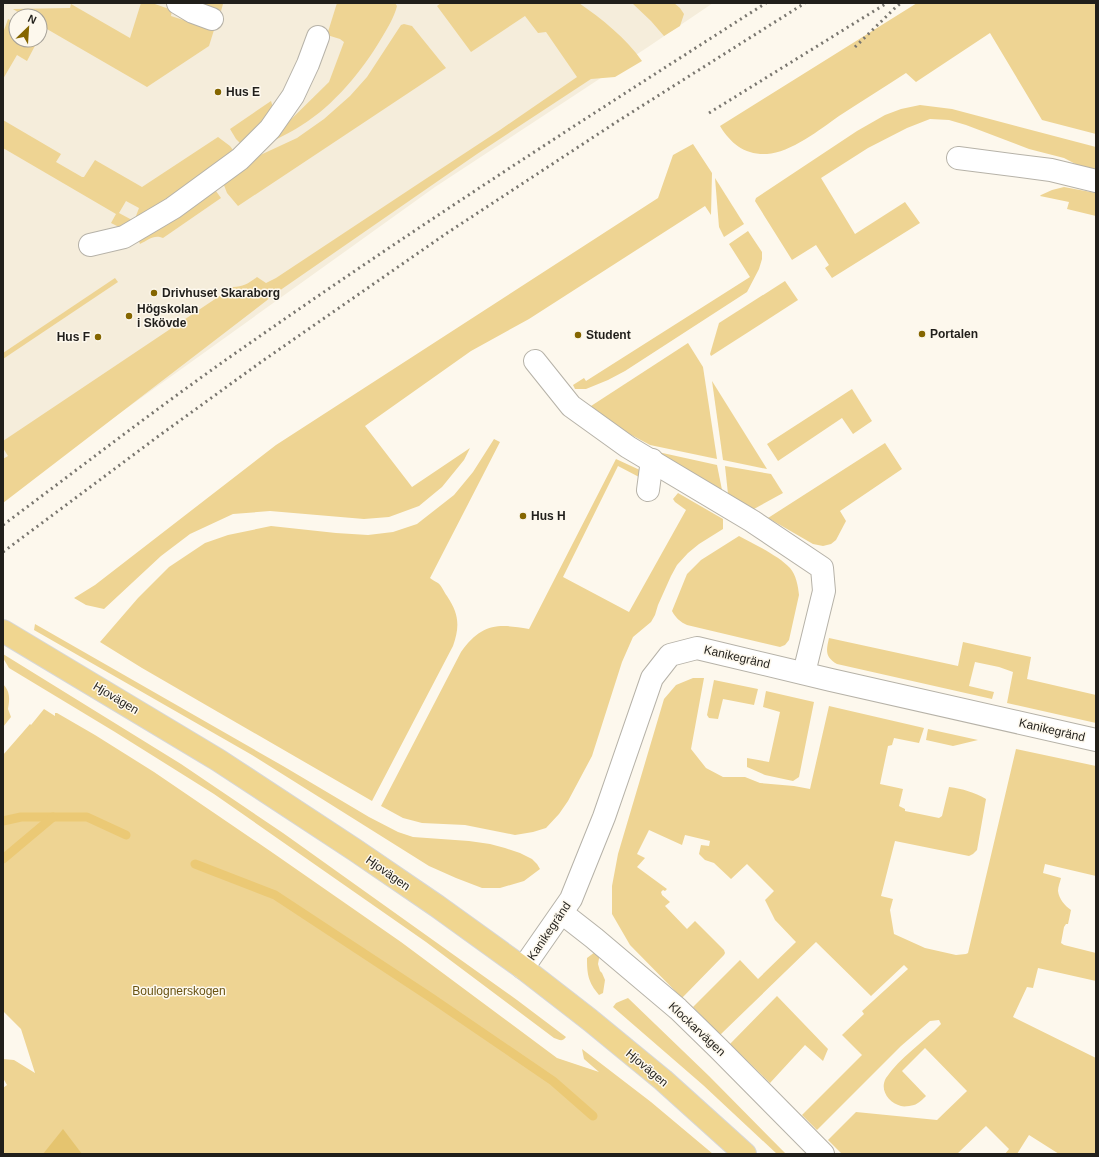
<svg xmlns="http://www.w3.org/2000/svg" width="1099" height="1157" font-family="Helvetica,sans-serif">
<rect width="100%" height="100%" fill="#fdf8ed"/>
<path fill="#f5eddb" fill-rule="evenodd" d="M 3,3 L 713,3 L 648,47 L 435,187 L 74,446 L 3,494 ZM 16,16 L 40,16 L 40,40 L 16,40 Z"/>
<g fill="#eed493">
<path d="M 141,3 L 152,3 L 172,10 L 171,16 L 214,30 L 209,46 L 147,87 L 40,25 L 40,16 L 24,16 L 13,9 L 70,8 L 71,4 L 130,38 Z"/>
<path d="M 198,3 L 219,3 L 223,4 L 221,11 Z"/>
<path d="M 337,3 L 395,3 L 397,6 C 394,18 387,29 381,39 C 363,70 333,106 302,125 C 293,131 284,135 275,140 L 270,140 L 329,82 L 344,42 L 340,39 L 327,35 Z"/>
<path d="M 441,3 L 579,3 C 602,19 626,38 642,61 L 615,77 L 591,79 L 477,154 L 279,291 L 3,503 L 3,459 L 8,456 L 3,448 L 3,441 L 233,287 C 243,287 249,283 257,277 L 266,283 L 276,278 L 427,178 L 500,130 L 577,77 L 546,32 L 538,33 L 525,16 L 471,52 L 437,6 Z"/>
<path d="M 632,3 L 674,3 L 680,8 L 684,14 L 680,26 L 664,36 L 651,21 Z"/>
<path d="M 917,3 L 1096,3 L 1096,134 L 1042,120 L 990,33 L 916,82 L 906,73 C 884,87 861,102 839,116 C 821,129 790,153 767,154 C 745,155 731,144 720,126 Z"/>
<path d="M 8,19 L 16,23 L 16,40 L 38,40 L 27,61 L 17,55 L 3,79 L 3,33 Z"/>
<path d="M 404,24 L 412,26 L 446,68 L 238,206 L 227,193 L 222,180 L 256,157 L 297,138 L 324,119 L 350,96 L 367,77 L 401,25 Z"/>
<path d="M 271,101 L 274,111 L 243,144 L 240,143 L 236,139 L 230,129 Z"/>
<path d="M 920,105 L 952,109 L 1096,147 L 1096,172 L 1089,171 L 1064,158 L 1029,149 L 966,125 L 949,120 L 930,119 L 907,128 L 868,148 L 821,178 L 855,234 L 905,202 L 920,223 L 832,278 L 825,268 L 829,265 L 816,245 L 792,260 L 755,201 L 756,198 L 857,131 L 885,115 L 901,109 Z"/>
<path d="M 3,120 L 61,154 L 56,162 L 82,177 L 84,177 L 95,160 L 142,187 L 218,137 L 230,146 L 233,150 L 231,155 L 141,218 L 136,216 L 139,208 L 126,201 L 119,213 L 132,220 L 123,229 L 111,223 L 116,214 L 3,148 Z"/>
<path d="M 693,144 L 712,173 L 711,215 L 705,206 L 529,319 L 471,351 L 365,426 L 412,487 L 470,448 L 464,460 L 442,487 L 419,506 L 389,517 L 364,519 L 270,511 L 233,514 L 190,534 L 161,556 L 104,609 L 86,605 L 74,598 L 95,585 L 276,445 L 658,198 L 673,155 Z"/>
<path d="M 715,178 L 744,224 L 724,237 L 719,227 Z"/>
<path d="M 213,187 L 221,198 L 163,238 C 154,234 148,240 140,244 L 138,239 Z"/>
<path d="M 1064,187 L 1096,193 L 1096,216 L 1067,209 L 1069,202 L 1040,196 L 1041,195 L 1052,190 Z"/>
<path d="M 748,231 L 762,252 L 762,259 L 759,269 L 747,292 L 625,371 L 608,380 L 586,389 L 575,389 L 573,385 L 584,378 L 586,381 L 750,277 L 729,244 Z"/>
<path d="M 115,278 L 118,282 L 3,359 L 3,353 Z"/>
<path d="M 785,281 L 798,300 L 711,356 L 710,354 L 719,323 Z"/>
<path d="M 688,343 L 703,367 L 717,459 L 650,445 L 624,431 L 608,421 L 591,406 Z"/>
<path d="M 712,381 L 767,469 L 723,460 Z"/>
<path d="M 852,389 L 872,421 L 853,434 L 842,418 L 778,461 L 767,444 Z"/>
<path d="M 494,439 L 500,442 L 430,578 C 432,580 435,581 438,583 C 442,586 444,592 447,596 C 459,614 460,626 453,646 L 372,801 L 142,668 L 100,642 L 138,598 L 169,567 L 205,543 L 228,535 L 271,526 L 336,533 L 368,535 L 393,532 L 417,524 L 454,495 L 473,472 Z"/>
<path d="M 885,443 L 902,469 L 840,511 L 846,521 L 836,540 L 831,544 L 823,546 L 813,544 L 768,518 Z"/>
<path d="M 658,452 L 717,465 L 722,490 Z"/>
<path d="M 616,459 L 642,471 L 639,477 L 618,466 L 563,577 L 629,612 L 686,510 L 675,502 L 673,499 L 678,493 L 723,519 L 723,529 L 699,544 L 688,553 L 677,565 L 671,576 L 658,605 L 655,615 L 651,622 L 633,637 L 622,662 L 592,756 L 568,801 L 559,814 L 546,828 L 533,832 L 515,835 L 465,825 L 422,823 L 403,818 L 381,806 L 461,652 C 481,624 497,623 529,629 Z"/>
<path d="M 725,466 L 771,474 L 783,493 L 754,509 L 728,494 Z"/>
<path d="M 739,536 C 754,544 779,556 790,568 C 796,575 798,585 799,595 L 789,640 L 785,645 L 780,647 L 687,625 C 680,622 675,617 672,611 L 687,574 L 701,560 Z"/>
<path d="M 35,624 L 283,766 L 369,817 L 398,832 L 413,837 L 469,841 L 490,844 L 505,848 L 520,853 L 532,859 L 537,864 L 540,869 L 524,881 L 500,888 L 482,888 L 456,878 L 429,866 L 252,755 L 34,630 Z"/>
<path d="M 829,638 L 958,666 L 963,642 L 1031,657 L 1027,679 L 1096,695 L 1096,723 L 1007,703 L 1013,672 L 999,667 L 975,662 L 969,686 L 994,692 L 992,699 L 837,664 C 825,657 826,651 829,638 Z"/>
<path d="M 3,654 L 181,764 L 283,833 L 517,1000 L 566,1037 C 562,1042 560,1040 554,1038 L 426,942 L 214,794 L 115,732 L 9,668 L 3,658 Z"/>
<path d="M 693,678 L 704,678 L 691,749 L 706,768 L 723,777 L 745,777 L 760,783 L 794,786 L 810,789 L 829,706 L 924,728 L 919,743 L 894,738 L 892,745 L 888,746 L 880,784 L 903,789 L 899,806 L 905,809 L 905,811 L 939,818 L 942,816 L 949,787 C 963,789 974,792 986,799 L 977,850 L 973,854 L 969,856 L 895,841 L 881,896 L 893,899 L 890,910 L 894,934 L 925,948 L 956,955 L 966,954 L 968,953 L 1016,749 L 1096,766 L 1096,876 L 1045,864 L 1043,873 L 1061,878 C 1060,882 1058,887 1058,891 C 1059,899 1065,906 1071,910 L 1068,924 L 1066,924 L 1064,927 L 1061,943 L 1064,945 L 1096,953 L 1096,981 L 1038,968 L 1033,988 L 1027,987 L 1013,1017 L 1096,1058 L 1096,1154 L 1059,1154 L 1029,1135 L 1017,1154 L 1005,1154 L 1009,1149 L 986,1126 L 957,1154 L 842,1154 L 828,1140 L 856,1112 L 937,1120 L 967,1091 L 925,1048 L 902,1071 L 926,1096 C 923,1099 918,1104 914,1105 C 910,1106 904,1107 901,1106 C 889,1103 879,1090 886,1078 C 900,1057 924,1042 941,1024 L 939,1020 L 930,1021 L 901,1046 L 817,1130 L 802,1115 L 862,1055 L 842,1035 L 864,1014 L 862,1011 L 908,969 L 904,965 L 871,996 L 816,942 L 720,1035 L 693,1007 L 740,960 L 758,979 L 796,942 L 775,920 L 765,900 L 774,891 L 747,864 L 731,879 L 714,863 L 705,860 L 699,854 L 701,845 L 709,846 L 710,841 L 685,835 L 682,845 L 649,830 L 637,854 L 645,858 L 637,867 L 667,889 L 665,891 L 663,890 L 661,892 L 662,895 L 670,902 L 665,906 L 687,929 L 695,921 L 724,950 L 725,953 L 724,955 L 682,998 L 630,945 L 612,914 L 612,886 L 618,854 L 664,699 L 676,685 Z"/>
<path d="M 714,680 L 758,689 L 754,705 L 723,699 L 718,719 L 709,718 L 707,715 Z"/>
<path d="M 3,684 C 10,691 10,699 8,709 L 11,717 L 3,727 Z"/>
<path d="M 766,691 L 814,702 L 799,777 L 793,781 L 765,775 L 747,767 L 747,758 L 769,762 L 780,712 L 763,707 Z"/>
<path d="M 44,709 L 55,716 L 55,713 L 57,713 L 95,735 L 154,772 L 273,853 L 401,942 L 557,1058 L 599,1072 L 584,1059 L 582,1049 L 651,1102 L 713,1154 L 3,1154 L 3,1088 L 7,1085 L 3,1078 L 3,1059 L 14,1060 L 35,1073 L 21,1029 L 3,1011 L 3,755 L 30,724 L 31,725 Z"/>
<path d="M 928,729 L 978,740 L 953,746 L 926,740 Z"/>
<path d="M 595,952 L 600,953 L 598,964 L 600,971 L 602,973 L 605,980 L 603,993 L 599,995 C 588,982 587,974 587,958 Z"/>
<path d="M 777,996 L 828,1049 L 823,1061 L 805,1045 L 770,1083 L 730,1044 Z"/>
<path d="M 628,998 L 709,1076 L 786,1154 L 777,1154 L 703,1085 L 613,1007 L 616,1003 Z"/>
</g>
<path fill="#e5c46f" d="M 63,1129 L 82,1154 L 43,1154 Z"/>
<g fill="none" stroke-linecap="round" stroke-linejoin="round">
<g stroke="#ebc975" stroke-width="9">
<path d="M 3,821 L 21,817 L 87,817 L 126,835"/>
<path d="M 3,859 L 53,817"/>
<path d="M 195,864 L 275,895 L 430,997 L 553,1081 L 593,1116"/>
</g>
<defs>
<g id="minor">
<path d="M 178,3 L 193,12 L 212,19"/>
<path d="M 958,158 L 1051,170 L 1096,181"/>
<path d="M 90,245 L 124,237 L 173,208 L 240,159 L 270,129 L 293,96 L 308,64 L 318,37"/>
<path d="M 535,361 L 571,406 L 628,447 L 752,521 L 822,568 L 824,591 L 804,673"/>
<path d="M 648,490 L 652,460"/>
<path d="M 562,913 L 594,938 L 678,1009 L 719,1049 L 823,1154"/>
<path d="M 523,968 L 571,899 L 604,817 L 652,678 L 670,655 L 697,648 L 831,680 L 1096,740"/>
</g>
<path id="major" d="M 3,631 L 218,760 L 355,850 L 437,906 L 523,968 L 590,1020 L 663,1080 L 745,1154"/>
</defs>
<use href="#minor" stroke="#b6b2a8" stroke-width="24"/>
<use href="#major" stroke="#d7d7d6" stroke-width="24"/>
<use href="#minor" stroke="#fff" stroke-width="22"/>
<use href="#major" stroke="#f0d690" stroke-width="22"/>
<g stroke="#79766f" stroke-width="3" stroke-dasharray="2 4" stroke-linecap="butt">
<path d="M 855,47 L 896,7 L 901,3"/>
<path d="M 709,113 L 887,3"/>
<path d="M 3,525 C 85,464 166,401 250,343 C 419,225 592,114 766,3"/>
<path d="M 3,552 L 160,435 L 261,362 L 447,233 L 618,121 L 805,3"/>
</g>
</g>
<g fill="#856600" stroke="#fdf8ed" stroke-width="1.5">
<circle cx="218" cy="92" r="4"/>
<circle cx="154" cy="293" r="4"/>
<circle cx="129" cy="316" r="4"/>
<circle cx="922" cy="334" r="4"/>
<circle cx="578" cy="335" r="4"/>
<circle cx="98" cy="337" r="4"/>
<circle cx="523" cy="516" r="4"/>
</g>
<g text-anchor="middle" stroke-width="3" stroke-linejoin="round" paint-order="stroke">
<g font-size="12" font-weight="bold" fill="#211f1b" stroke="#fdf8ed" text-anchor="start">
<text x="226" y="96">Hus E</text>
<text x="162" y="297">Drivhuset Skaraborg</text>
<text x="137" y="313">Högskolan<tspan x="137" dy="14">i Skövde</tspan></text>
<text x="930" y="338">Portalen</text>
<text x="586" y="339">Student</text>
<text x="90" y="341" text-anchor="end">Hus F</text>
<text x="531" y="520">Hus H</text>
</g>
<g font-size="12" fill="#211f1b" stroke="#fdf8ed">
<text transform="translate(737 657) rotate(13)" y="4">Kanikegränd</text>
<text transform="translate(116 698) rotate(31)" y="4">Hjovägen</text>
<text transform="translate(1052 730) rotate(13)" y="4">Kanikegränd</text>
<text transform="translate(388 873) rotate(35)" y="4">Hjovägen</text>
<text transform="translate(549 931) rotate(-56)" y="4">Kanikegränd</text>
<text transform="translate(697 1029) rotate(43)" y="4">Klockarvägen</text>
<text transform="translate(647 1068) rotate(40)" y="4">Hjovägen</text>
</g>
<g font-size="12" fill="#695312" stroke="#fdf8ed">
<text x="179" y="995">Boulognerskogen</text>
</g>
</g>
<rect width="1099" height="1157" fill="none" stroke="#211f1b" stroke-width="8"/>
<g transform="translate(28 28) rotate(25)"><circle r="19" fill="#fdf8ed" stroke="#a5a199"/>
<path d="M0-3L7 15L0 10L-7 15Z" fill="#856600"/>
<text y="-6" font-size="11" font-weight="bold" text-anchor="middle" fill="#211f1b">N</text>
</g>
</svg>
